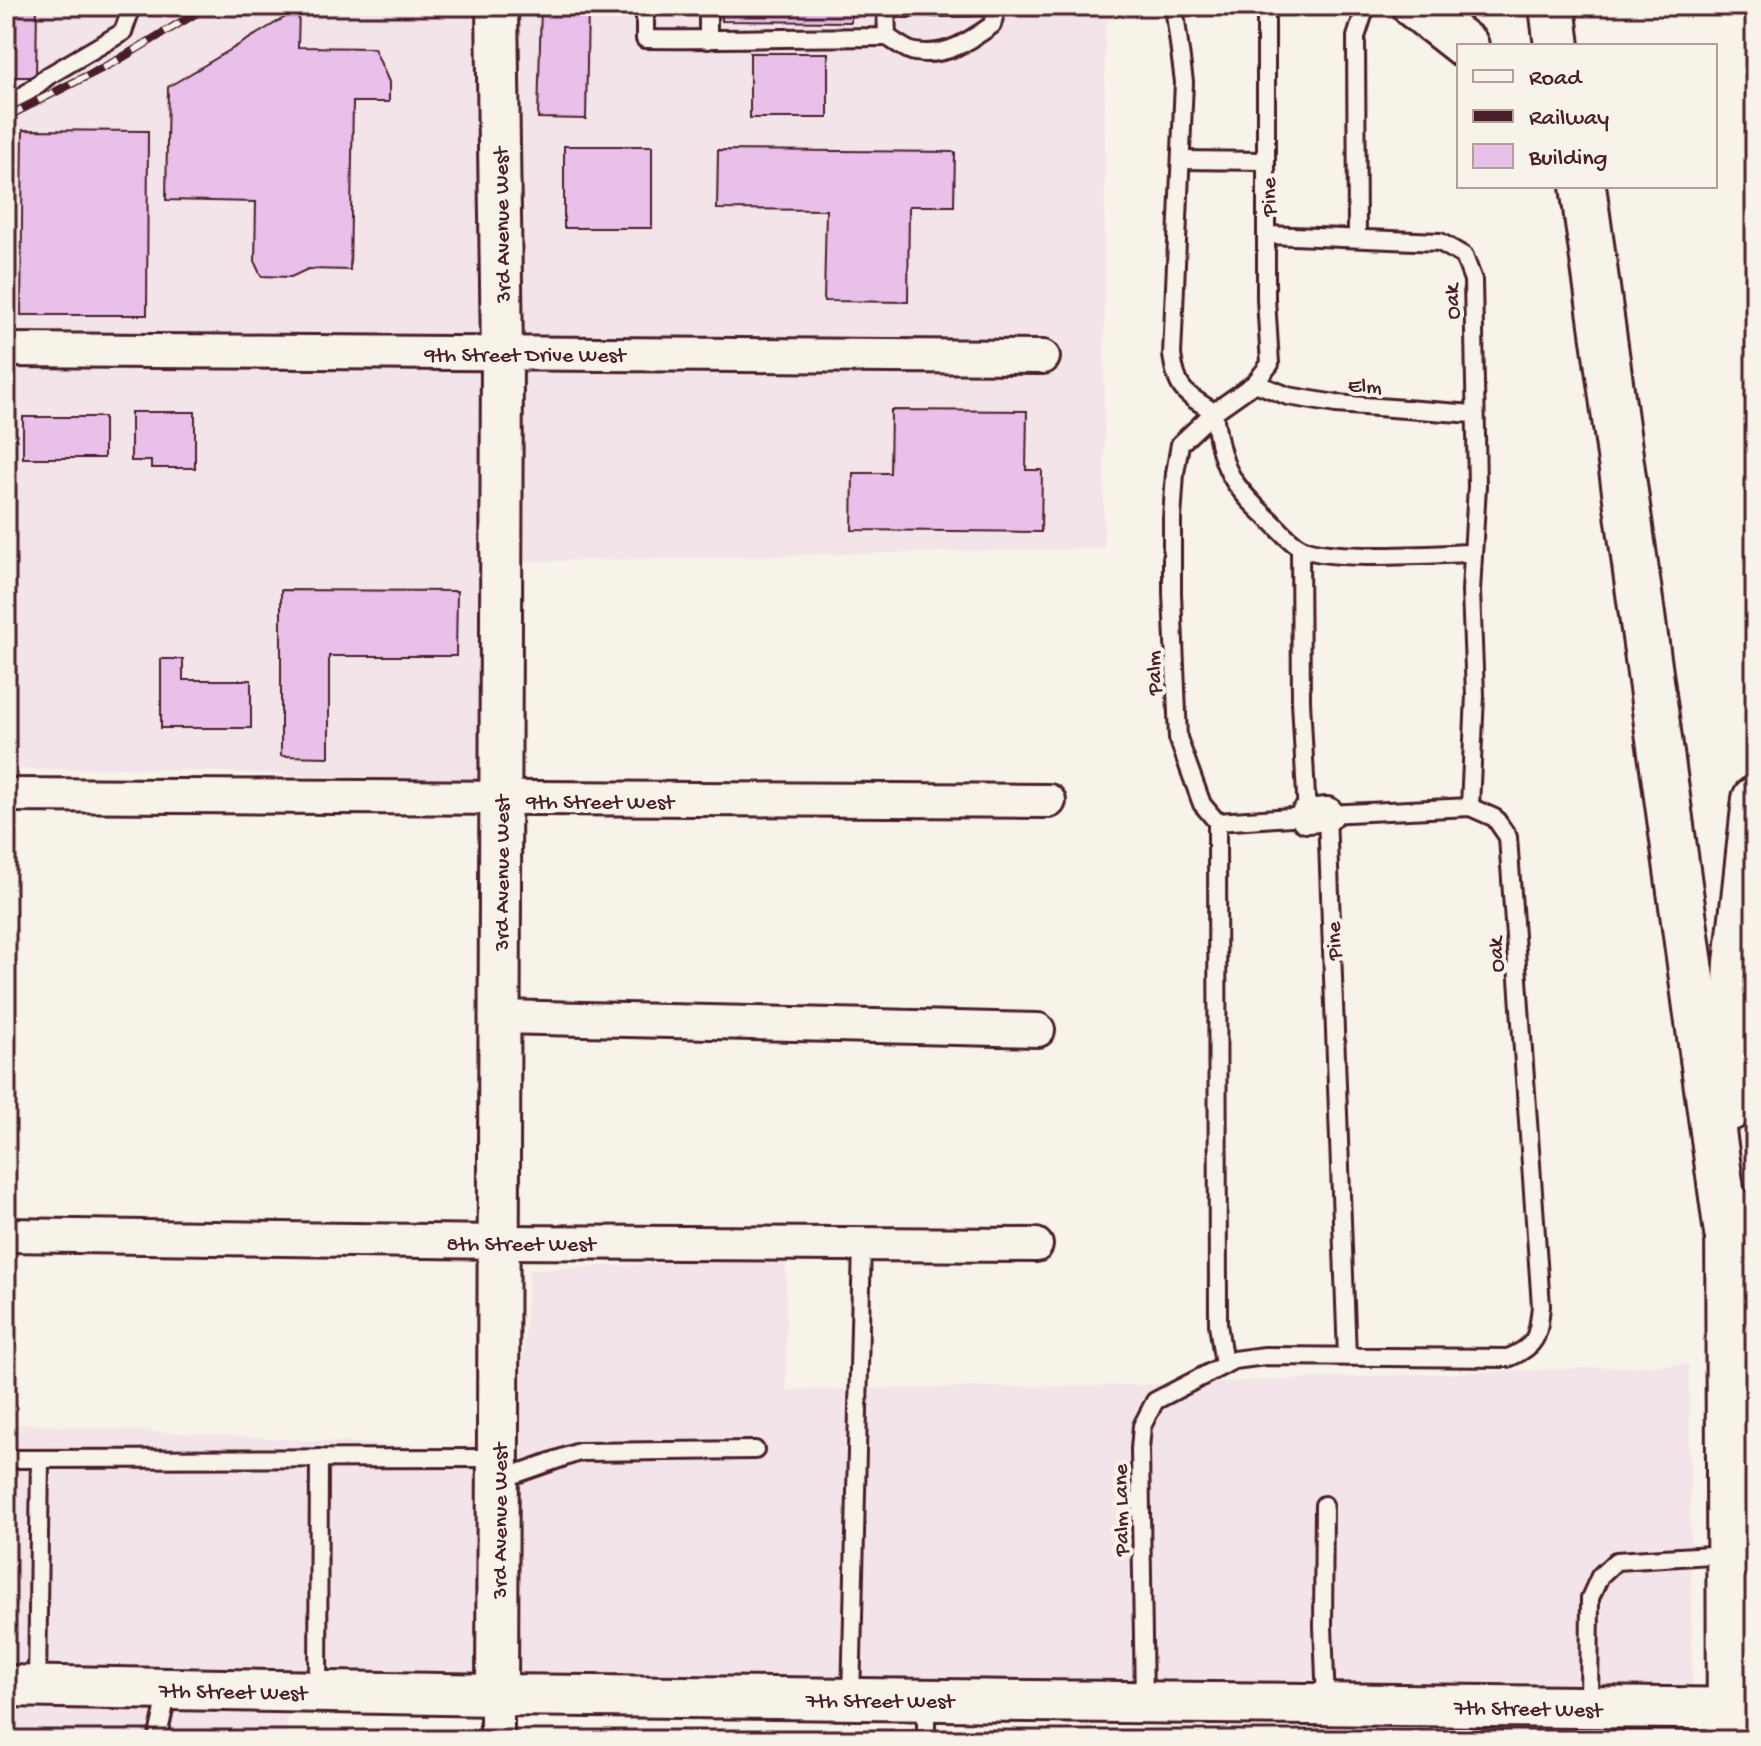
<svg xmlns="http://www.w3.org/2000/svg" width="1761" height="1746" font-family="'Gochi Hand',sans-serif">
<rect width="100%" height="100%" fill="#f7f3e8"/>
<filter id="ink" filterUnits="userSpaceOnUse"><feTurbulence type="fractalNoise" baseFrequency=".0125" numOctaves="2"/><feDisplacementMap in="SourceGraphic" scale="16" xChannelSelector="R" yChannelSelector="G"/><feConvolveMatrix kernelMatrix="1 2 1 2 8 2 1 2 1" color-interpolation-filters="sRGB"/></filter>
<g filter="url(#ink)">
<g fill="#f2e4e8">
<path d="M 6,6 L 482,6 L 487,337 L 6,333 Z"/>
<path d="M 511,6 L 1120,6 L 1105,26 L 1104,548 L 516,562 L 517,370 L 1057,373 L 1058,341 L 517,337 Z"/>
<path d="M 6,367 L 487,370 L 484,783 L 123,768 L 6,770 Z"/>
<path d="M 717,1260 L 786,1260 L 786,1390 L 1142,1385 L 1689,1364 L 1692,1692 L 512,1679 L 513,1427 L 519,1424 L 529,1270 Z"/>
<path d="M 6,1423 L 456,1449 L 483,1438 L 482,1678 L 6,1670 Z"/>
<path d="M 6,1703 L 287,1708 L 287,1740 L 6,1740 Z"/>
<path d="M 1289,1720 L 1692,1725 L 1692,1740 L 1454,1740 L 1406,1732 L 1311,1724 Z"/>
</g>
<path fill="#aee4a7" stroke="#7c8269" stroke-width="2" d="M 1167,1734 L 1333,1740 L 1070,1740 L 1104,1736 Z"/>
<g fill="#e8c0e9" stroke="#4a1f2b" stroke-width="2">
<path d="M 6,6 L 37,6 L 36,77 L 6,77 Z"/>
<path d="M 541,6 L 588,6 L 586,119 L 538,118 Z"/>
<path d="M 722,6 L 851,6 L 851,22 L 722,21 Z"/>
<path d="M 299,9 L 298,47 L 374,48 L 389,82 L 389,102 L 353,102 L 350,270 L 308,269 L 291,277 L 261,276 L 255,263 L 256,202 L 166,200 L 168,87 Z"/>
<rect x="750" y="53" width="78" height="65"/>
<path d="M 23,130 L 148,131 L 147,315 L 21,315 Z"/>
<rect x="564" y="146" width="88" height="82"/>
<path d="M 718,150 L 955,152 L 954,206 L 909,206 L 908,302 L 824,301 L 826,210 L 717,209 Z"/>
<path d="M 891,410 L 1027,411 L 1026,470 L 1042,470 L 1041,532 L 852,530 L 853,473 L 890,473 Z"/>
<path d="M 131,412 L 195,412 L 195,468 L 151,468 L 151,461 L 131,461 Z"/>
<rect x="23" y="417" width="81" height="41"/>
<path d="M 281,590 L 457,591 L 456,656 L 329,656 L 329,757 L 281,756 Z"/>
<rect x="6" y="649" width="6" height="86"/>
<path d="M 161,659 L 183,659 L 183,680 L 251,680 L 251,728 L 161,728 Z"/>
</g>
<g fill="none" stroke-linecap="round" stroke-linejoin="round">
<defs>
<g id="service">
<path d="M 645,6 L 645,39 C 726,40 807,37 887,37 L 886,6"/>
<path d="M 708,6 L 708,40"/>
<path d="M 1174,6 L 1184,82 L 1172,355 C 1177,391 1184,393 1214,412"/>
<path d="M 934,7 L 997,6"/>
<path d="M 886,8 L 910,8"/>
<path d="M 887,37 C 895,41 906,51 915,52 C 946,57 968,42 992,25 L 997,6"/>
<path d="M 6,110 L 48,76 L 123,32 L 132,6"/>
<path d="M 1181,160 L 1266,161"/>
<path d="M 1268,235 L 1440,242 L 1464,256 L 1473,280 L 1477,486 L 1471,591 L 1475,695 L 1470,807"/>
<path d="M 1357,237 L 1356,37 L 1366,6"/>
<path d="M 1255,383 L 1288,396 L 1336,404 L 1474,414"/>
<path d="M 1214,412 C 1221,468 1230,484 1272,522 C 1280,530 1290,542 1300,547 C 1326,562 1437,554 1472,553"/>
<path d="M 1217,822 L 1307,816 L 1301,701 L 1300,548"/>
<path d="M 1224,1365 L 1218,1324 L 1217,822 L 1202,804 L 1178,738 L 1172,593 L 1172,519 L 1175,473 L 1180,444 L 1214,412 L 1255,383 L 1270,364 L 1266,299 L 1266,6"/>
<path d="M 6,1459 L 496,1458"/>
<path d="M 499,1480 L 579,1452 L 755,1450"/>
<path d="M 1324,1505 L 1323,1626 L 1326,1704"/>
<path d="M 37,1686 L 40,1459"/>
<path d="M 318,1690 L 319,1458"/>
<path d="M 851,1699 L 862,1244"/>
<path d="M 1144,1701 L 1140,1449 L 1142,1426 L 1155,1401 L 1234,1360 L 1265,1356 L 1508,1358 C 1538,1346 1538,1335 1541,1306 L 1508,837 L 1495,818 L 1470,807 L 1327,814 L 1347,1357"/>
<path d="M 1589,1707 L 1590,1598 L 1600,1576 L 1616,1561 L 1727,1554"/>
<path d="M 157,1740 L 168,1691"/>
<path d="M 926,1740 L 926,1701"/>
</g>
<g id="minor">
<path d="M 6,350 L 1043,357"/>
<path d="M 6,795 L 1049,801"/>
<path d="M 1307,816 L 1327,814"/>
<path d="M 500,1017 L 1038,1030"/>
<path d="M 6,1235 L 498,1242 L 1036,1245"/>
<path d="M 497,1695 L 497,1740"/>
</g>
<g id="tertiary">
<path d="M 497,6 L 502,353 L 497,1695"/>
<path d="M 6,1686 L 497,1695 L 1755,1709"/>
</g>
<g id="trunk">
<path d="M 1415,6 L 1466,46"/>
<path d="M 1552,6 L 1557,46"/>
<path d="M 1583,186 L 1727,1233"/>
<path d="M 1730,1108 L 1737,963 L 1755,799"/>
<path d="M 1728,1205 L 1730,1740"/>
</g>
</defs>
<use href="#service" stroke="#4a1f2b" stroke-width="22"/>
<use href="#minor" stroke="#4a1f2b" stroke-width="38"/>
<use href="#tertiary" stroke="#4a1f2b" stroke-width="46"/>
<use href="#trunk" stroke="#4a1f2b" stroke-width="50"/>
<use href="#service" stroke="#f7f3e8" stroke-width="16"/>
<use href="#minor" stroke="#f7f3e8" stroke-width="32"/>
<use href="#tertiary" stroke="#f7f3e8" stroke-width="40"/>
<use href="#trunk" stroke="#f7f3e8" stroke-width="44"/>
<defs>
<path id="rail" d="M 6,117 L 118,60 L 208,6"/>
</defs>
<use href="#rail" stroke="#4a1f2b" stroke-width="9"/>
<use href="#rail" stroke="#f7f3e8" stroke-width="6" stroke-dasharray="18" stroke-linecap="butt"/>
</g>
</g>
<g text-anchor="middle" stroke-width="8" stroke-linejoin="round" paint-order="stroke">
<g font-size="22" fill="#4a1f2b" stroke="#f7f3e8">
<text transform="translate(1267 197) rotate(-91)" y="8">Pine</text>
<text transform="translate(500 225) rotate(-91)" y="8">3rd Avenue West</text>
<text transform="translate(1450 302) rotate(-93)" y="8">Oak</text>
<text x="525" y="361">9th Street Drive West</text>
<text transform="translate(1365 384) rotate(4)" y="8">Elm</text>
<text transform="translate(1152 673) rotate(-92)" y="8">Palm</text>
<text x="600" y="808">9th Street West</text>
<text transform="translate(500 873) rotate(-90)" y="8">3rd Avenue West</text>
<text transform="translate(1332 941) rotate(-92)" y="8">Pine</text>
<text transform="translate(1494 955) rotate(-94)" y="8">Oak</text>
<text x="521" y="1250">8th Street West</text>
<text transform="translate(1119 1510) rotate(-91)" y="8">Palm Lane</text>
<text transform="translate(498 1521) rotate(-90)" y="8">3rd Avenue West</text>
<text transform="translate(233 1690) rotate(1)" y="8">7th Street West</text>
<text x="880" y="1707">7th Street West</text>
<text transform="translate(1528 1707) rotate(1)" y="8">7th Street West</text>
</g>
</g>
<rect width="1761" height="1746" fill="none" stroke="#f7f3e8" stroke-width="32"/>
<rect x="16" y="16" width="1729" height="1714" fill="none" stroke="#4a1f2b" stroke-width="3" filter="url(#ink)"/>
<rect x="1457" y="44" width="260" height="144" fill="#f7f3e8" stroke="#b29e9c" stroke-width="2"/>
<rect x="1473" y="70" width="40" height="12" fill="#f7f3e8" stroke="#b29e9c" stroke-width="2"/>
<text x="1529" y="84" font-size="24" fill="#4a1f2b">Road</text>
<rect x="1473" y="110" width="40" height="12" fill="#4a1f2b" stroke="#b29e9c" stroke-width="2"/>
<text x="1529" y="124" font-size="24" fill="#4a1f2b">Railway</text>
<rect x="1473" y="144" width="40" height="24" fill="#e8c0e9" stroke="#b29e9c" stroke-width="2"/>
<text x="1529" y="164" font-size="24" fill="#4a1f2b">Building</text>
</svg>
